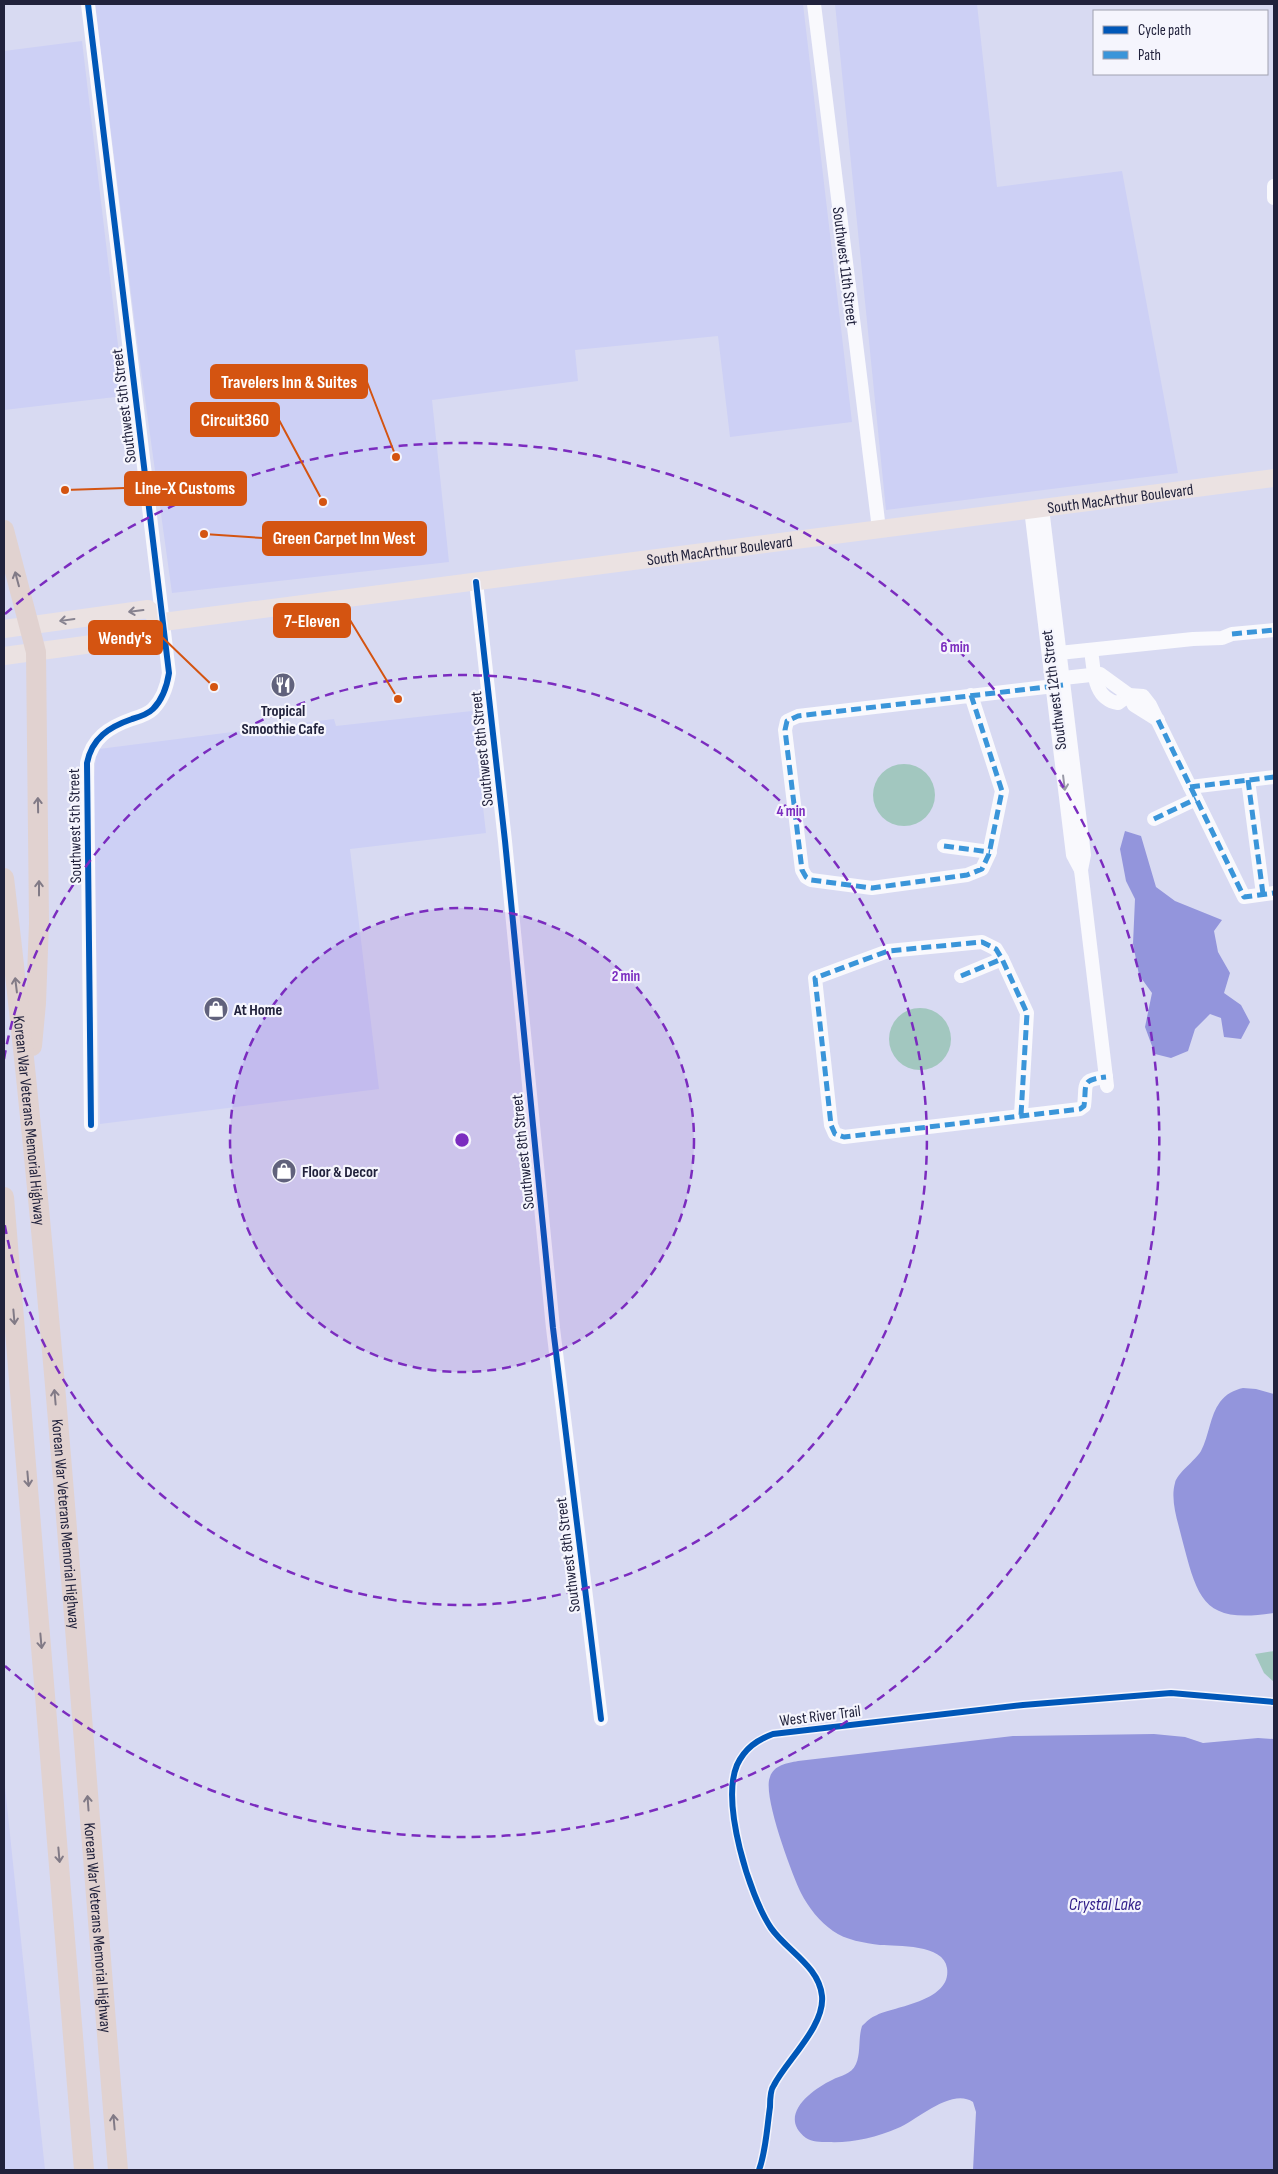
<svg xmlns="http://www.w3.org/2000/svg" width="1278" height="2174" font-family="'Sofia Sans Condensed',sans-serif">
<rect width="100%" height="100%" fill="#d8daf2"/>
<g fill="#cdd0f5">
<path d="M 95,4 L 803,4 L 852,422 L 730,437 L 718,336 L 575,350 L 578,381 L 432,400 L 449,562 L 172,593 L 137,341 Z"/>
<path d="M 835,4 L 977,4 L 997,187 L 1122,171 L 1178,473 L 886,510 Z"/>
<path d="M 82,41 L 124,396 L 4,410 L 4,51 Z"/>
<path d="M 472,711 L 486,833 L 350,849 L 379,1089 L 100,1124 L 93,788 L 96,756 L 99,749 L 334,719 L 336,726 Z"/>
<path d="M 4,1777 L 45,2170 L 4,2170 Z"/>
</g>
<g fill="#a2c7bf">
<circle cx="904" cy="795" r="31"/>
<circle cx="920" cy="1039" r="31"/>
<path d="M 1274,1651 L 1274,1682 L 1264,1673 L 1255,1654 Z"/>
</g>
<g fill="#9395dc">
<path d="M 1125,831 L 1141,836 L 1156,887 L 1175,901 L 1222,920 L 1214,931 L 1218,952 L 1230,973 L 1224,993 L 1241,1005 L 1250,1022 L 1241,1039 L 1224,1037 L 1221,1018 L 1210,1014 L 1195,1029 L 1188,1051 L 1171,1058 L 1155,1054 L 1145,1027 L 1152,993 L 1139,975 L 1133,944 L 1135,899 L 1126,881 L 1120,849 Z"/>
<path d="M 1243,1388 L 1256,1389 L 1274,1394 L 1274,1613 C 1203,1624 1198,1600 1182,1539 C 1178,1522 1170,1500 1175,1483 C 1177,1473 1195,1461 1201,1451 C 1209,1436 1210,1415 1220,1402 C 1226,1394 1234,1390 1243,1388 Z"/>
<path d="M 1154,1734 L 1185,1737 L 1203,1743 L 1258,1738 L 1274,1739 L 1274,2170 L 973,2170 L 976,2112 L 973,2102 C 952,2087 917,2120 898,2128 C 875,2138 852,2143 828,2142 C 820,2142 812,2142 806,2138 C 777,2116 811,2090 832,2080 C 841,2075 851,2075 856,2064 C 861,2053 858,2038 862,2026 C 866,2022 871,2017 877,2015 C 897,2006 952,2001 947,1968 C 944,1944 897,1946 880,1945 C 865,1943 845,1940 833,1931 C 820,1922 808,1907 801,1893 C 792,1874 762,1795 770,1777 C 774,1765 787,1763 798,1761 L 1013,1736 Z"/>
</g>
<g fill="none" stroke-linecap="round" stroke-linejoin="round">
<g stroke="#f9f9fd" stroke-width="14">
<path d="M 88,4 L 169,673 C 167,686 163,699 153,709 C 148,714 139,717 132,719 C 109,727 92,738 87,763 L 91,1125"/>
<path d="M 814,4 L 879,529"/>
<path d="M 1274,186 L 1274,198"/>
<path d="M 1042,508 L 1084,855 L 1081,870 L 1107,1086"/>
<path d="M 1031,509 L 1073,855 L 1081,870"/>
<path d="M 476,582 L 505,841 L 553,1328 L 601,1719"/>
<path d="M 1091,650 C 1094,670 1093,699 1118,703 L 1129,695 L 1143,696 L 1150,705 L 1244,897 L 1274,893"/>
<path d="M 1059,653 L 1193,639 L 1222,638 L 1232,634 L 1274,630"/>
<path d="M 1054,679 L 1100,674 L 1129,695 L 1134,705 L 1158,720"/>
<path d="M 971,695 L 1002,791 L 989,854 L 982,869 L 967,875 L 872,888 L 811,880 L 806,877 L 802,870 L 785,730 L 787,721 L 798,716 L 1063,685"/>
<path d="M 1248,780 L 1263,894"/>
<path d="M 1190,787 L 1274,777"/>
<path d="M 1154,819 L 1196,799"/>
<path d="M 944,846 L 990,852"/>
<path d="M 961,976 L 1002,959"/>
<path d="M 1021,1115 L 1027,1013 L 1002,959 L 996,949 L 982,942 L 888,951 L 815,978 L 831,1125 L 835,1134 L 844,1137 L 1080,1109 L 1084,1106 C 1087,1084 1080,1080 1106,1077"/>
</g>
<g stroke="#ebe2e2" stroke-width="18">
<path d="M 4,629 L 148,609 L 163,622"/>
<path id="s1" d="M 4,656 L 151,636 L 163,622 L 1274,478"/>
</g>
<g stroke="#e1d2d0" stroke-width="20">
<path d="M 4,530 L 36,652 L 39,923 L 36,1003 L 32,1046"/>
<path id="s2" d="M 4,878 C 55,1308 82,1739 118,2170"/>
<path d="M 4,1197 L 84,2170"/>
</g>
<g stroke="#3a95d9" stroke-width="5" stroke-dasharray="10 5" stroke-linecap="butt">
<path d="M 1232,634 L 1274,630"/>
<path d="M 971,695 L 1002,791 L 989,854 L 982,869 L 967,875 L 872,888 L 811,880 L 806,877 L 802,870 L 785,730 L 787,721 L 798,716 L 1063,685"/>
<path d="M 1158,720 L 1244,897 L 1274,893"/>
<path d="M 1248,780 L 1263,894"/>
<path d="M 1190,787 L 1274,777"/>
<path d="M 1154,819 L 1196,799"/>
<path d="M 944,846 L 990,852"/>
<path d="M 961,976 L 1002,959"/>
<path d="M 1021,1115 L 1027,1013 L 1002,959 L 996,949 L 982,942 L 888,951 L 815,978 L 831,1125 L 835,1134 L 844,1137 L 1080,1109 L 1084,1106 C 1087,1084 1080,1080 1106,1077"/>
</g>
<defs>
<g id="cycleway">
<path d="M 88,4 L 169,673 C 167,686 163,699 153,709 C 148,714 139,717 132,719 C 109,727 92,738 87,763 L 91,1125"/>
<path d="M 476,582 L 505,841 L 553,1328 L 601,1719"/>
<path d="M 759,2170 C 766,2151 767,2127 770,2107 C 770,2100 770,2090 774,2085 C 787,2060 825,2026 822,1996 C 819,1966 787,1951 771,1928 C 749,1895 721,1803 737,1765 C 745,1748 757,1740 773,1734 L 1023,1705 L 1171,1693 L 1274,1702"/>
</g>
</defs>
<use href="#cycleway" stroke="#f5f5fd" stroke-width="9"/>
<use href="#cycleway" stroke="#0057b8" stroke-width="6"/>
</g>
<defs><path id="oneway-shaft" d="M-6 0H5M1.5-3L5.5 0L1.5 3" fill="none" stroke-width="1.6" stroke-linecap="round" stroke-linejoin="round" transform="scale(1.25)"/></defs>
<g stroke="#817a86">
<use href="#oneway-shaft" transform="translate(17 579) rotate(-105)"/>
<use href="#oneway-shaft" transform="translate(38 805) rotate(-91)"/>
<use href="#oneway-shaft" transform="translate(39 888) rotate(-90)"/>
<use href="#oneway-shaft" transform="translate(16 985) rotate(-97)"/>
<use href="#oneway-shaft" transform="translate(14 1317) rotate(85)"/>
<use href="#oneway-shaft" transform="translate(55 1397) rotate(-95)"/>
<use href="#oneway-shaft" transform="translate(28 1479) rotate(85)"/>
<use href="#oneway-shaft" transform="translate(41 1641) rotate(85)"/>
<use href="#oneway-shaft" transform="translate(88 1803) rotate(-94)"/>
<use href="#oneway-shaft" transform="translate(59 1855) rotate(85)"/>
<use href="#oneway-shaft" transform="translate(114 2122) rotate(-95)"/>
</g>
<g stroke="#86828f">
<use href="#oneway-shaft" transform="translate(136 611) rotate(173)"/>
<use href="#oneway-shaft" transform="translate(67 620) rotate(172)"/>
</g>
<use stroke="#9898a6" href="#oneway-shaft" transform="translate(1064 783) rotate(83)"/>
<circle cx="462" cy="1140" r="232" fill="#7b2cbf" fill-opacity=".12"/>
<g fill="none" stroke="#7b2cbf" stroke-width="2.5" stroke-dasharray="9 6">
<circle cx="462" cy="1140" r="232"/>
<path d="M4 1059A465 465 0 1 1 4 1221"/>
<path d="M5 614A697 697 0 1 1 5 1666"/>
</g>
<defs>
<symbol id="restaurant-disc" viewBox="-11 -11 22 22"><circle r="9.5" fill="#61627c" stroke="#f5f5fd"/><path d="M-5-6h1v4h1v-4h1v4h1v-4h1v5L-1.5 .5V6h-2V.5L-5-1ZM5-6V6H3V1.5H1.5Q1.5-4 5-6Z" fill="#fff"/></symbol>
<symbol id="shop-disc" viewBox="-11 -11 22 22"><circle r="9.5" fill="#61627c" stroke="#f5f5fd"/><path d="M-5-2.5h2.3a2.7 3.5 0 0 1 5.4 0H5L5.5 6h-11ZM-1.5-2.5h3a1.5 2.3 0 0 0-3 0Z" fill="#fff"/></symbol>
</defs>
<g fill-rule="evenodd">
<use href="#restaurant-disc" x="269" y="671" width="28" height="28"/>
<use href="#shop-disc" x="202" y="995" width="28" height="28"/>
<use href="#shop-disc" x="270" y="1157" width="28" height="28"/>
</g>
<g text-anchor="middle" stroke-width="4.5" stroke-linejoin="round" paint-order="stroke">
<g font-size="16" fill="#21223c" stroke="#f5f5fd">
<text transform="translate(846 266) rotate(83)" y="6">Southwest 11th Street</text>
<text transform="translate(123 406) rotate(-97)" y="6">Southwest 5th Street</text>
<text dy="6" stroke="none"><textPath href="#s1" startOffset="1132">South MacArthur Boulevard</textPath></text>
<text dy="6" stroke="none"><textPath href="#s1" startOffset="728">South MacArthur Boulevard</textPath></text>
<text transform="translate(1053 690) rotate(-97)" y="6">Southwest 12th Street</text>
<text transform="translate(481 749) rotate(-96)" y="6">Southwest 8th Street</text>
<text transform="translate(74 826) rotate(-91)" y="6">Southwest 5th Street</text>
<text dy="6" stroke="none"><textPath href="#s2" startOffset="244">Korean War Veterans Memorial Highway</textPath></text>
<text transform="translate(522 1152) rotate(-96)" y="6">Southwest 8th Street</text>
<text dy="6" stroke="none"><textPath href="#s2" startOffset="649">Korean War Veterans Memorial Highway</textPath></text>
<text transform="translate(567 1555) rotate(-97)" y="6">Southwest 8th Street</text>
<text transform="translate(820 1715) rotate(-7)" y="6">West River Trail</text>
<text dy="6" stroke="none"><textPath href="#s2" startOffset="1054">Korean War Veterans Memorial Highway</textPath></text>
</g>
<g font-size="16" font-weight="bold" fill="#21223c" stroke="#f5f5fd" text-anchor="start">
<text x="283" y="716" text-anchor="middle">Tropical<tspan x="283" dy="18">Smoothie Cafe</tspan></text>
<text x="234" y="1015">At Home</text>
<text x="302" y="1177">Floor &amp; Decor</text>
</g>
<g font-size="18" font-style="italic" fill="#311e8a" stroke="#f5f5fd">
<text x="1105" y="1910">Crystal Lake</text>
</g>
</g>
<circle cx="462" cy="1140" r="8" fill="#7b2cbf" stroke="#f5f5fd" stroke-width="2.5"/>
<g font-size="15" text-anchor="middle" font-weight="bold" fill="#7b2cbf" stroke="#f5f5fd" stroke-width="4.5" stroke-linejoin="round" paint-order="stroke">
<text x="955" y="652">6 min</text>
<text x="791" y="816">4 min</text>
<text x="626" y="981">2 min</text>
</g>
<path fill="none" stroke="#d45411" stroke-width="2" d="M396 457L367 382M323 502L279 420M65 490L125 488M204 534L263 538M398 699L350 620M214 687L162 637"/>
<g fill="#d45411" stroke="#f5f5fd" stroke-width="2">
<circle cx="396" cy="457" r="5"/>
<circle cx="323" cy="502" r="5"/>
<circle cx="65" cy="490" r="5"/>
<circle cx="204" cy="534" r="5"/>
<circle cx="398" cy="699" r="5"/>
<circle cx="214" cy="687" r="5"/>
</g>
<g fill="#d45411" stroke="#d45411" stroke-width="2">
<rect x="211" y="365" width="156" height="33" rx="5"/>
<rect x="191" y="403" width="88" height="33" rx="5"/>
<rect x="125" y="472" width="121" height="33" rx="5"/>
<rect x="263" y="522" width="163" height="33" rx="5"/>
<rect x="274" y="604" width="76" height="33" rx="5"/>
<rect x="89" y="621" width="73" height="33" rx="5"/>
</g>
<g font-size="18" text-anchor="middle" font-weight="bold" fill="#fff">
<text x="289" y="388">Travelers Inn &amp; Suites</text>
<text x="235" y="426">Circuit360</text>
<text x="185" y="494">Line-X Customs</text>
<text x="344" y="544">Green Carpet Inn West</text>
<text x="312" y="627">7-Eleven</text>
<text x="125" y="644">Wendy's</text>
</g>
<rect width="1278" height="2174" fill="none" stroke="#21223c" stroke-width="10"/>
<rect x="1093" y="10" width="175" height="65" fill="#f5f5fd" stroke="#a0a1b0"/>
<rect x="1103" y="26" width="25" height="8" fill="#0057b8" stroke="#a0a1b0"/>
<text x="1138" y="35" font-size="15" fill="#21223c">Cycle path</text>
<rect x="1103" y="51" width="25" height="8" fill="#3a95d9" stroke="#a0a1b0"/>
<text x="1138" y="60" font-size="15" fill="#21223c">Path</text>
</svg>
